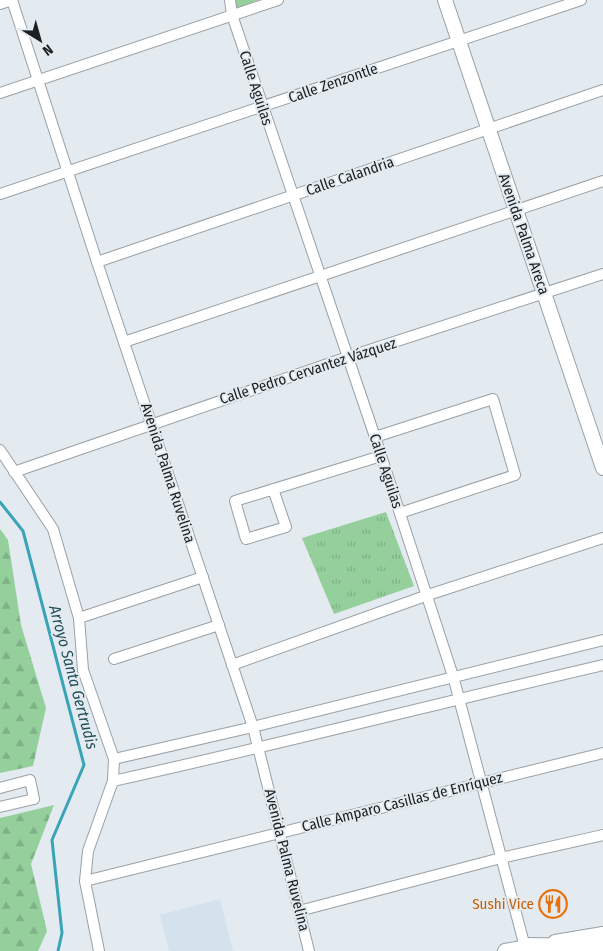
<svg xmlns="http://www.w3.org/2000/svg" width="603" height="951" font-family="'Fira Sans Condensed',sans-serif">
<defs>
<pattern id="grass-tufts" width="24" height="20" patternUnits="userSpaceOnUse" patternTransform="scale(1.25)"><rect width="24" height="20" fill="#94cf9c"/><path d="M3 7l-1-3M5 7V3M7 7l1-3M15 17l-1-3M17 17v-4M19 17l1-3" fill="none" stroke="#7fb186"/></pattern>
<pattern id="forest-firs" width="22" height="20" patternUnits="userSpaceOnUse" patternTransform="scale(1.25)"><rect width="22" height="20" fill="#94cf9c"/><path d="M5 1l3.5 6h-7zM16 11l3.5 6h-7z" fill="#7fb186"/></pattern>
</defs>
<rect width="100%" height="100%" fill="#e3ebf0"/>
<path fill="#d4e2ed" d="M 220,899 L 233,951 L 169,951 L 160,915 Z"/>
<g fill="url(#grass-tufts)">
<path d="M 236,0 L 259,0 L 236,8 Z"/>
<path d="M 386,512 L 414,586 L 334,614 L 302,538 Z"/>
</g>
<g fill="url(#forest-firs)">
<path d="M 0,529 L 8,540 L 21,625 L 46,708 L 33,766 L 0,773 Z"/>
<path d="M 54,805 L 31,864 L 47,931 L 38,951 L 0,951 L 0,818 Z"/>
</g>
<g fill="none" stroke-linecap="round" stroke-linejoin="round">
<path stroke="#39a3b8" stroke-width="3" d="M 0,502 L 23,531 L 84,765 L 52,840 L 62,933 L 58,951"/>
<defs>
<g id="street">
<path d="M 230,0 L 232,15 L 375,437 L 453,676 L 525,947"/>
<path d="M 0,4 L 12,0 L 97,262 L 253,727 L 309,951"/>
<path d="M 0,93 L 278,0"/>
<path d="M 0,194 L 581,0"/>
<path d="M 97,262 L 603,90"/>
<path d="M 124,342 L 603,181"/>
<path d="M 375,437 L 493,399 L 515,475 L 400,513"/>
<path d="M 0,450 L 53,529 L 79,618 L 83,670 L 114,759 L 113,781 L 88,851 L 85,881 L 99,951"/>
<path d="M 14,472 L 348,357 L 603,274"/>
<path d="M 273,489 L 286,527 L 246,539 L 235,501 L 381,456"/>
<path d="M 79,618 L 203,577"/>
<path d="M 114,659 L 219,625"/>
<path d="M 232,665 L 428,595 L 603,538"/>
<path d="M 114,759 L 253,727 L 603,640"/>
<path d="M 113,781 C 277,745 439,703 603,665"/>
<path d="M 0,788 L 30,780 L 34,799 L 0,807"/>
<path d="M 85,881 L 603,753"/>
<path d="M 299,911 L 501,858 L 603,835"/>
</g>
<g id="secondary">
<path d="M 445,0 L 603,468"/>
<path d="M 555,942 L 603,934"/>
<path d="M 505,951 L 533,946"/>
</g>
<path id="highway" d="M 525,947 L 603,948"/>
</defs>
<use href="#street" stroke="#9aa0a5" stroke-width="12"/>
<use href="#secondary" stroke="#9aa0a5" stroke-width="16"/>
<use href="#highway" stroke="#9aa0a5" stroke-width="20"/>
<use href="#street" stroke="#fff" stroke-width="10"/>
<use href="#secondary" stroke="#fff" stroke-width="14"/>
<use href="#highway" stroke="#fff" stroke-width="18"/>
</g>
<defs>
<symbol id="restaurant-ring" viewBox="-11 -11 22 22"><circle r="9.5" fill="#e3ebf0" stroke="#e8710a" stroke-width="1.5"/><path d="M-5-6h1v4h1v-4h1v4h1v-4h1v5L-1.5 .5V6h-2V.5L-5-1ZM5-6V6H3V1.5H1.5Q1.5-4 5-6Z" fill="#e8710a"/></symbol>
</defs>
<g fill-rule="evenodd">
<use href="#restaurant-ring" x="537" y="888" width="32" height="32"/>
</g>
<g text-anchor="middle" stroke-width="4" stroke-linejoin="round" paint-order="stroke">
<g font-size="15" fill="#1c1f21" stroke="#e3ebf0">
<text transform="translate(333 83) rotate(-19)" y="5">Calle Zenzontle</text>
<text transform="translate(256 88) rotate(72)" y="5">Calle Aguilas</text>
<text transform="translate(350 176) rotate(-19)" y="5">Calle Calandria</text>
<text transform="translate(524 234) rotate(71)" y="5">Avenida Palma Areca</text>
<text transform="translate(308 371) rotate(-18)" y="5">Calle Pedro Cervantez Vázquez</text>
<text transform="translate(386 471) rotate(72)" y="5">Calle Aguilas</text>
<text transform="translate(168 473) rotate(72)" y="5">Avenida Palma Ruvelina</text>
<text transform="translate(402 802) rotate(-14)" y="5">Calle Amparo Casillas de Enríquez</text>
<text transform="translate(287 860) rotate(76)" y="5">Avenida Palma Ruvelina</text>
</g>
<g font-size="15" fill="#c56008" stroke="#e3ebf0" text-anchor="end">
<text x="534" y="909">Sushi Vice</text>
</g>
<g font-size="16" font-style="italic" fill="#214e58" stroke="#e3ebf0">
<text transform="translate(74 677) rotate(75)" y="6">Arroyo Santa Gertrudis</text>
</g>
</g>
<g transform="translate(40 40) rotate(143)" stroke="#e3ebf0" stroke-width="4" paint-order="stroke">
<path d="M0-4L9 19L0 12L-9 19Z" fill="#1c1f21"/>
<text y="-8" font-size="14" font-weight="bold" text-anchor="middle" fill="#1c1f21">N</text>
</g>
</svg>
